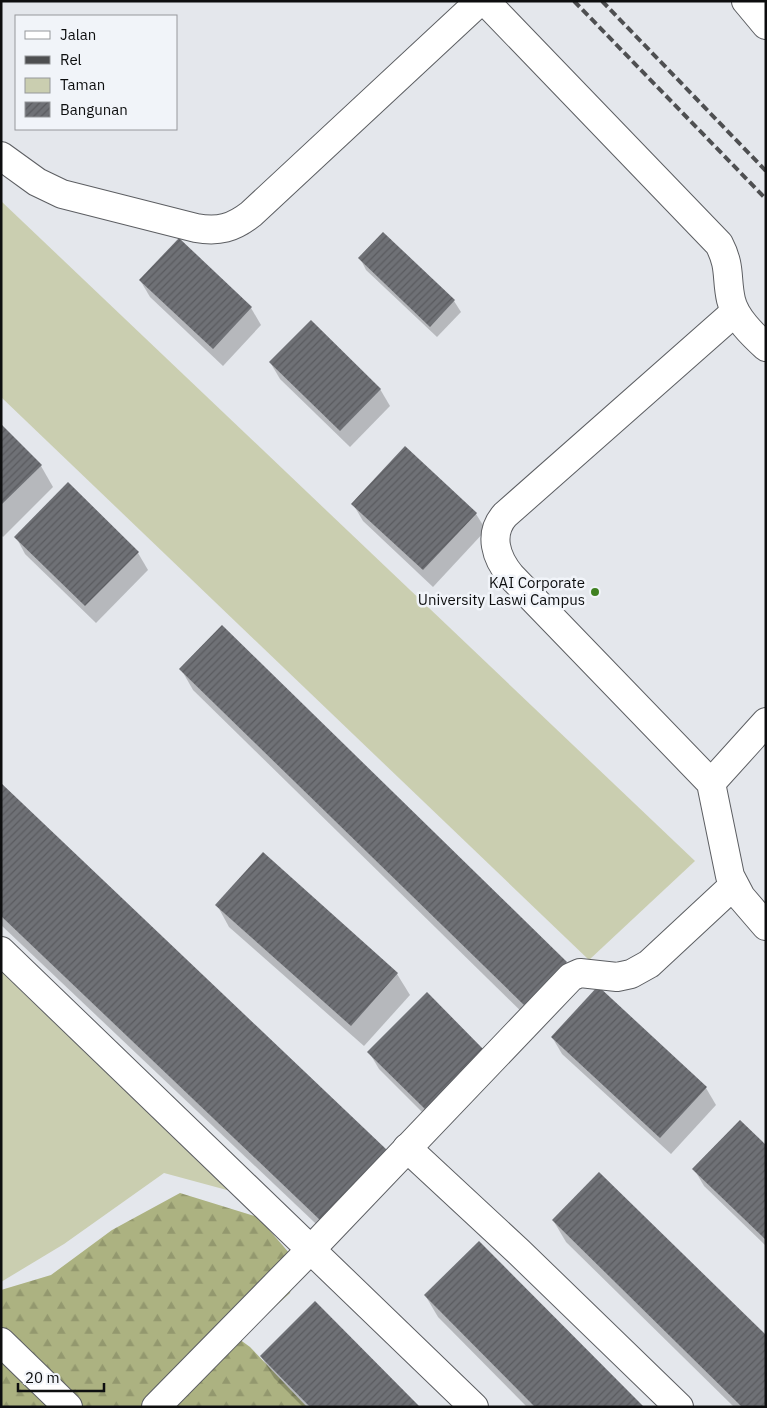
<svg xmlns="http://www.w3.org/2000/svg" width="767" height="1408" font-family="'IBM Plex Sans',sans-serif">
<defs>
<pattern id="forest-firs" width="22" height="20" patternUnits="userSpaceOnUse" patternTransform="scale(1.25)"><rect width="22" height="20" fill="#acb281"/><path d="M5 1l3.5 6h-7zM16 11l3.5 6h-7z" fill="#93986e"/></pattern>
<pattern id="building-hatch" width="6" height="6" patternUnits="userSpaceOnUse" patternTransform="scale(1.25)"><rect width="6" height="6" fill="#6f7176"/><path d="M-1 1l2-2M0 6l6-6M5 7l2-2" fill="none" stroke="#5a5b5f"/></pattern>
</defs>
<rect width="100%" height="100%" fill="#e4e7ec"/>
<g fill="#caceb0">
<path d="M 1,201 L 695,861 L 589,960 L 1,397 Z"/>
<path d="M 1,958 L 249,1196 L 164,1173 L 64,1244 L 1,1282 Z"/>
</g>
<path fill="url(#forest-firs)" d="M 180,1193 L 258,1217 L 297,1262 L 290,1293 L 239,1339 L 250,1347 L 307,1407 L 1,1407 L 1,1290 L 51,1275 L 112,1230 Z"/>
<g fill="#0003">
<path d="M 179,240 L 251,308 L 261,325 L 223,366 L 150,297 L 140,280 Z"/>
<path d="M 360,258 L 454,301 L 461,312 L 437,337 L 366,270 Z"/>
<path d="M 270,362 L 380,389 L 390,406 L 350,447 L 280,379 Z"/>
<path d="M 1,426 L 41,466 L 53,487 L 3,537 L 1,535 Z"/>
<path d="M 353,504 L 476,514 L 486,530 L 433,587 L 363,521 Z"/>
<path d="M 16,537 L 138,553 L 148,570 L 96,623 L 25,554 Z"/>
<path d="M 181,669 L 566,963 L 578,984 L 536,1026 L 193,690 Z"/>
<path d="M 1,785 L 386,1151 L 333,1240 L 1,925 Z"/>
<path d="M 263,854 L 397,974 L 410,995 L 364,1046 L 229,927 L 217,905 Z"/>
<path d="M 598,988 L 706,1088 L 716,1105 L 671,1154 L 562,1054 L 552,1037 Z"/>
<path d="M 427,994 L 437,1127 L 379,1069 L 369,1052 Z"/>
<path d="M 766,1147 L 766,1246 L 704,1186 L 694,1169 Z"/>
<path d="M 553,1220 L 766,1407 L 734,1407 L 566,1242 Z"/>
<path d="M 425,1295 L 642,1407 L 527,1407 L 438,1317 Z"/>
<path d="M 261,1356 L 418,1407 L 303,1407 L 274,1378 Z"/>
</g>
<g fill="url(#building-hatch)">
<path d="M 383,232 L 455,300 L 430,327 L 358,258 Z"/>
<path d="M 179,238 L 252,307 L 213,349 L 139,280 Z"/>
<path d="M 311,320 L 381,389 L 340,431 L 269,362 Z"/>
<path d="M 1,424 L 42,465 L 1,505 Z"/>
<path d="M 405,446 L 477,513 L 423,570 L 351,504 Z"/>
<path d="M 68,482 L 139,552 L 85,606 L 14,537 Z"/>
<path d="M 222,625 L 567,962 L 524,1005 L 179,669 Z"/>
<path d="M 1,783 L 387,1150 L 320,1220 L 1,916 Z"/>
<path d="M 263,852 L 398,973 L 351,1026 L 215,905 Z"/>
<path d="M 598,986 L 707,1087 L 660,1138 L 551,1037 Z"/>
<path d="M 427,992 L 486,1052 L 427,1111 L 367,1052 Z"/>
<path d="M 740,1120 L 766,1145 L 766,1240 L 692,1169 Z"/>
<path d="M 599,1172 L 766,1335 L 766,1407 L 742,1407 L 552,1220 Z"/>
<path d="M 479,1241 L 644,1407 L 535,1407 L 424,1295 Z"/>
<path d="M 315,1301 L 420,1407 L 310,1407 L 260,1356 Z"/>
</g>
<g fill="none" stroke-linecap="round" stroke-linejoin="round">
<defs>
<g id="minor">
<path d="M 485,1 L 719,244 C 731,267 726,278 731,300 C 735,318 753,335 766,347"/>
<path d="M 746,1 L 766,25"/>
<path d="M 1,156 L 37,182 L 62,194 L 196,228 C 219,232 233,228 251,214 L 480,1"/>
<path d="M 735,312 L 505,515 C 488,534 496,558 511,576 L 711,783 L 730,876 L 741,897 L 766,926"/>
<path d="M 711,783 L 766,722"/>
<path d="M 1,951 L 474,1407"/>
<path d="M 407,1148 L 519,1252 L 679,1407"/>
<path d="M 1,1342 L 68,1407"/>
<path d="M 156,1407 L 318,1242 L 571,977 L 580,973 L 617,977 L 631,974 L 649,964 L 734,885"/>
</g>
</defs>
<use href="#minor" stroke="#5c5e62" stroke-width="30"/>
<use href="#minor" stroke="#fff" stroke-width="28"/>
<g stroke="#4e4f51" stroke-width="4" stroke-dasharray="8 4" stroke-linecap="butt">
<path d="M 574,1 L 766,199"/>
<path d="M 602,1 L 766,171"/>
</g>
</g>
<circle fill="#3f8020" stroke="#f1f4f9" stroke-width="2" cx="595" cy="592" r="5"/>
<g text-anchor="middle" stroke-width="5" stroke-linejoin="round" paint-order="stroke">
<g font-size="15" fill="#0d0e0f" stroke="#f1f4f9" text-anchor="end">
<text x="585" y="588">KAI Corporate<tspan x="585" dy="17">University Laswi Campus</tspan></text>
</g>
</g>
<rect width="767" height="1408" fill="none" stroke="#0d0e0f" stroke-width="5"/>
<rect x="15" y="15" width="162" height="115" fill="#f1f4f9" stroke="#96989b"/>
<rect x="25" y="31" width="25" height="8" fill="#ffffff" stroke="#96989b"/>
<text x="60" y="40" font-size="15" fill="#0d0e0f">Jalan</text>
<rect x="25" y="56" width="25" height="8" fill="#4e4f51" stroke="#96989b"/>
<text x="60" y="65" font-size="15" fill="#0d0e0f">Rel</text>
<rect x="25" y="78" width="25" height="15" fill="#caceb0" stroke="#96989b"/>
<text x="60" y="90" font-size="15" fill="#0d0e0f">Taman</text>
<rect x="25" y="102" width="25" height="15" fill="url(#building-hatch)" stroke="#96989b"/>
<text x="60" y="115" font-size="15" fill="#0d0e0f">Bangunan</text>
<path d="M18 1383v8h86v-8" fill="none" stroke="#0d0e0f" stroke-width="2.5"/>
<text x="25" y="1383" font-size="15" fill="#0d0e0f" stroke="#f1f4f9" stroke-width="4" paint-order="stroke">20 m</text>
</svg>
